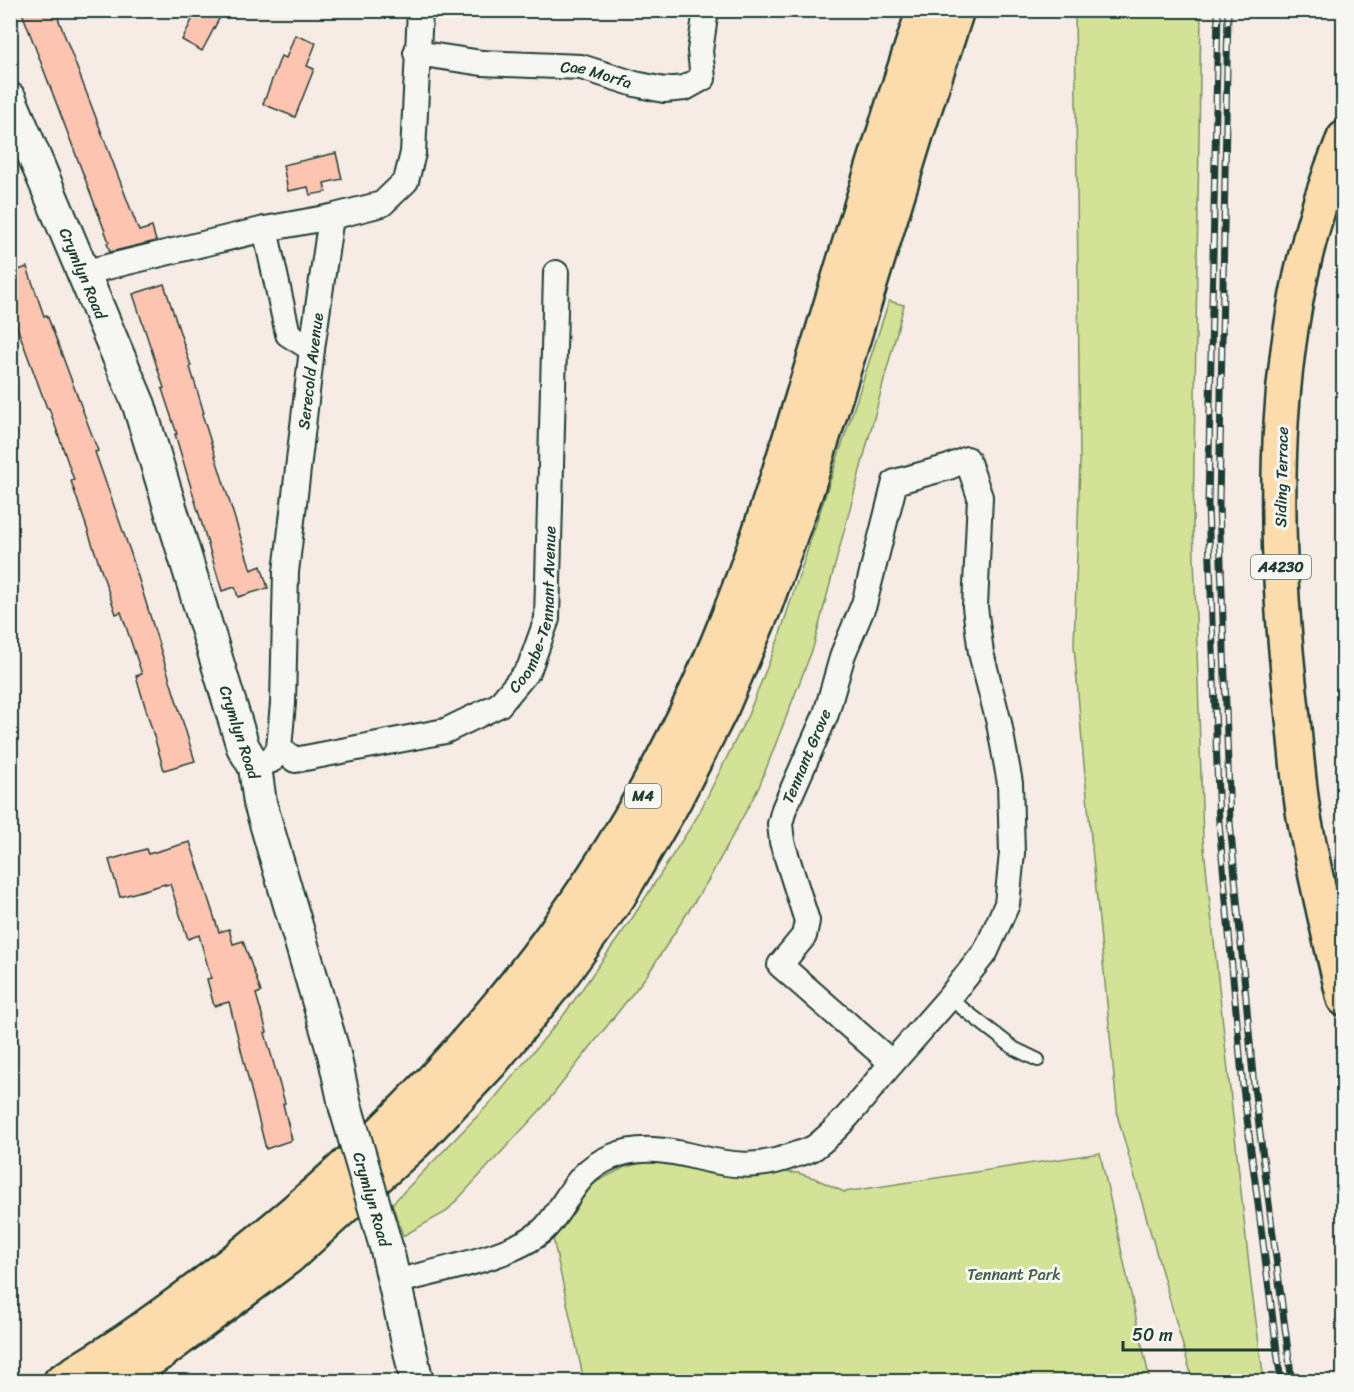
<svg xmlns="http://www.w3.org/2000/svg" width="1354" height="1392" font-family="Sriracha,sans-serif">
<rect width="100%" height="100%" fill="#f7ece5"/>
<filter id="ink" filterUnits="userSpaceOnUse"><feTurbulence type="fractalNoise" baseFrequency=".0167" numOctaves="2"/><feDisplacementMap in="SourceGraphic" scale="12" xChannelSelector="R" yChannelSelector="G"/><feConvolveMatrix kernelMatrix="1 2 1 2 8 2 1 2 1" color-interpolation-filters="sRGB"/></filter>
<g filter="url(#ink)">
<g fill="#d3e296" stroke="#799065" stroke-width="1.5">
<path d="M 1075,11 L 1201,11 L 1193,524 L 1203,839 L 1251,1284 L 1264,1381 L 1193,1381 L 1118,1118 L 1083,754 L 1074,645 L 1080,461 Z"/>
<path d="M 889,301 L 904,305 L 813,648 L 759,787 L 709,879 L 648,974 L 544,1106 L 446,1212 L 403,1236 L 392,1204 L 493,1100 L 563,1016 L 633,917 L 697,817 L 748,715 L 778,640 Z"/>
<path d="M 1100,1153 L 1150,1381 L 584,1381 L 552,1234 L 588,1186 L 625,1167 L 650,1161 L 745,1176 L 779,1172 L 798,1173 L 814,1178 L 844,1192 Z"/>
</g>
<g fill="#fdc5b1" stroke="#1f3d34" stroke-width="1.5">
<path d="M 21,10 L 55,10 L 139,231 L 152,227 L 156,241 L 110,252 L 107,243 L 109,242 Z"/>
<path d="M 197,10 L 207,10 L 220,17 L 202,51 L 182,40 Z"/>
<path d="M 295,35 L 316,43 L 307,66 L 314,69 L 295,117 L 263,104 L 281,56 L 286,58 Z"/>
<path d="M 336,153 L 342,179 L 324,183 L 326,192 L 310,195 L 308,187 L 288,191 L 283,165 Z"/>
<path d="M 27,267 L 44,316 L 47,315 L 98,451 L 95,452 L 131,554 L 195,761 L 164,770 L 136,676 L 142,674 L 121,612 L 116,614 L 71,481 L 74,480 L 49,408 L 47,408 L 10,308 L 10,273 Z"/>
<path d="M 164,284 L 191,366 L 190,367 L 204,413 L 202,414 L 251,570 L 261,566 L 268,588 L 238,597 L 235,587 L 222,591 L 175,434 L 177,434 L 162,389 L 164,388 L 133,294 Z"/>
<path d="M 190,842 L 219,932 L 229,929 L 233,944 L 243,941 L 261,992 L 256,994 L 267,1032 L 265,1033 L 285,1103 L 283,1104 L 292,1140 L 266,1149 L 229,1002 L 214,1006 L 207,979 L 211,978 L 199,935 L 188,939 L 170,884 L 165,885 L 165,884 L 120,897 L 109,860 L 146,849 L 148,854 Z"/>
</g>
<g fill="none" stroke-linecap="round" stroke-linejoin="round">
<defs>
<path id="service" d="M 949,998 L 1015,1049 L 1038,1060"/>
<g id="minor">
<path id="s1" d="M 416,53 L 482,63 L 581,67 L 635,84 L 664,90 L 685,88 L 703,78 L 700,51 L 706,10"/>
<path d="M 331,217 L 382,204 L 406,181 L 413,153 L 420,10"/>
<path d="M 265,229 L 288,334 L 312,349"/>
<path d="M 82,273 L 265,229 L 331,217 L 312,349 L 286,572 L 283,703 L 279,748 L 272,760 L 255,767"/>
<path d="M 967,459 L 980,497 L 975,607 L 981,653 L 999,723 L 1010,783 L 1012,853 L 1007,904 L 986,951 L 949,998 L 892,1063 L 780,965 L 804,936 L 807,921 L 782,842 L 780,824 L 784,809 L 826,714 L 843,654 L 864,604 L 895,482 L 949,467 Z"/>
<path id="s2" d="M 279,748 L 295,760 L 445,731 L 499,705 L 529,669 L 547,619 L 556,273"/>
<path d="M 395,1282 C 435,1271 521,1256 547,1226 C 571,1198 574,1173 611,1157 C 638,1145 668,1150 696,1157 C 732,1166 759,1169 794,1155 C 801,1153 809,1151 815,1147 C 845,1124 868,1091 892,1063"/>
</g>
<g id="tertiary">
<path id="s3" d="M 10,99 L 139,405 L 243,747 L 255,767 L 260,803 L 334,1054 L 345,1105"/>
<path d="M 387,1250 L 417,1382"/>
</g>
<path id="primary" d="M 1344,138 C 1268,317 1270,519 1292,709 C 1296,745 1298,782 1304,817 C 1315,878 1330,938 1344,999"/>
<g id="motorway">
<path d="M 60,1382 C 88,1364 118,1347 145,1327 C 412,1139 621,903 737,594 C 768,513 792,430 818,347 C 852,234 886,122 924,10"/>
<path d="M 115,1382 L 162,1352 L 289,1257 L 416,1142 L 490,1064 L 557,982 L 619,896 L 673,803 L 722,707 L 764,608 L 806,492 L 917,132 L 957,10"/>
</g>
</defs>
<use href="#service" stroke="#1f3d34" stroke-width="16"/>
<use href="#minor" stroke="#1f3d34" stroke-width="28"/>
<use href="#tertiary" stroke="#1f3d34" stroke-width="36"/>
<use href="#primary" stroke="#1f3d34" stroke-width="38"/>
<use href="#motorway" stroke="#1f3d34" stroke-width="38"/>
<use href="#service" stroke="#f6f6f2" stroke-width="12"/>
<use href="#minor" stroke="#f6f6f2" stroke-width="24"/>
<use href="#tertiary" stroke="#f6f6f2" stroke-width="32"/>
<use href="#primary" stroke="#fcdcac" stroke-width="33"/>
<use href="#motorway" stroke="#fcdcac" stroke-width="33"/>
<defs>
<g id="rail">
<path d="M 1218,10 L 1208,505 L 1219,823 L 1243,1088 L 1281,1382"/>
<path d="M 1228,10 L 1219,505 L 1230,822 L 1254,1087 L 1292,1382"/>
</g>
</defs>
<use href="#rail" stroke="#1f3d34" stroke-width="7"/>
<use href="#rail" stroke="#f6f6f2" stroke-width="4.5" stroke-dasharray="14" stroke-linecap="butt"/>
<defs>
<g id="tertiary-bridge">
<path id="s4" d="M 345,1105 L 387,1250"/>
</g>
</defs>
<use href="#tertiary-bridge" stroke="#1f3d34" stroke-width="36" stroke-linecap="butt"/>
<use href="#tertiary-bridge" stroke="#f6f6f2" stroke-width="32"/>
</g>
</g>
<g text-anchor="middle" stroke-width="6" stroke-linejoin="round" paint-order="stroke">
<g fill="#f6f6f2" stroke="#60746d" stroke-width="1.5">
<rect x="1251" y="555" width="60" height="24" rx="4.5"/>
<rect x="625" y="784" width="36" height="24" rx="4.5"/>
</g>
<g font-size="15" font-weight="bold" fill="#1f3d34">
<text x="1281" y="572">A4230</text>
<text x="643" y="801">M4</text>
</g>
<g font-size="16" fill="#1f3d34" stroke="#f6f6f2">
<text dy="6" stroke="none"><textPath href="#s1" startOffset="182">Cae Morfa</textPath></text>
<text dy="6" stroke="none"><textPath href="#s3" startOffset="189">Crymlyn Road</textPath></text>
<text transform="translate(310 371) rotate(-83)" y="6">Serecold Avenue</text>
<text transform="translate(1281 477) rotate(-89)" y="6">Siding Terrace</text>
<text dy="6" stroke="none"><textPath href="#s2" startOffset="339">Coombe-Tennant Avenue</textPath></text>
<text transform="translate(240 732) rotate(72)" y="6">Crymlyn Road</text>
<text transform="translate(806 756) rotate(-67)" y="6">Tennant Grove</text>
<text dy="6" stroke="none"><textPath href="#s4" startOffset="98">Crymlyn Road</textPath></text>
</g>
<g font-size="16" fill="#435e48" stroke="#f6f6f2">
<text x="1014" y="1280">Tennant Park</text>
</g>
</g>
<rect width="1354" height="1392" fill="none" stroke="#f6f6f2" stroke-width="36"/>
<rect x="18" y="18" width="1318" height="1356" fill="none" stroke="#1f3d34" stroke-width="2" filter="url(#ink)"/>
<path d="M1123 1341v9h153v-9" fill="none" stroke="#1f3d34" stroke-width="3"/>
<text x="1132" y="1341" font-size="18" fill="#1f3d34" stroke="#f6f6f2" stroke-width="4.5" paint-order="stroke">50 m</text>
</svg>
